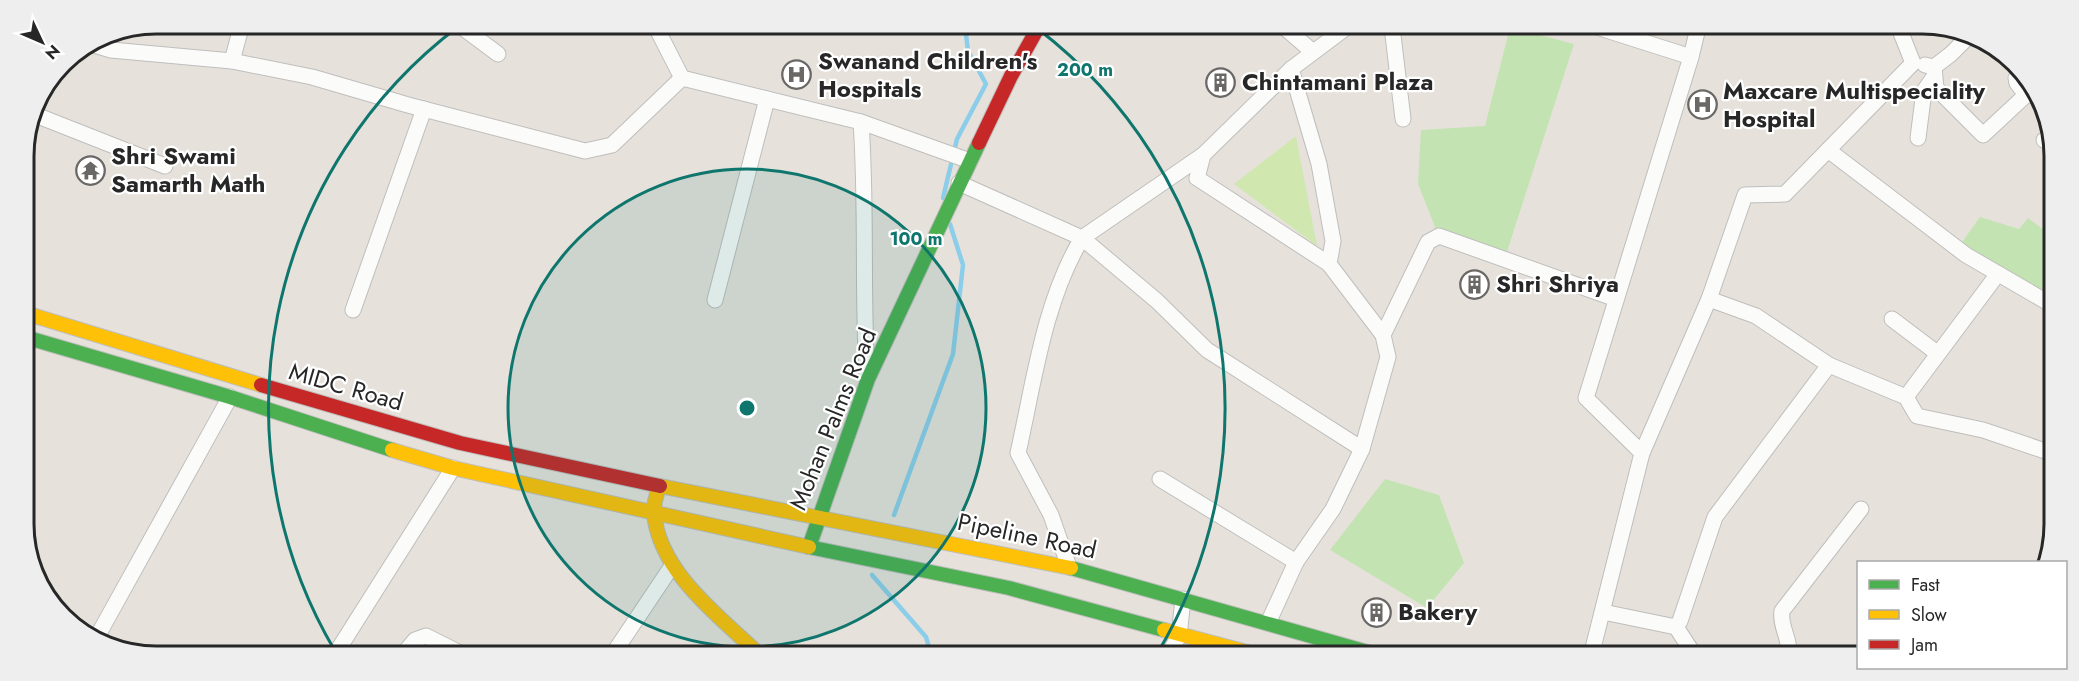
<svg xmlns="http://www.w3.org/2000/svg" width="2079" height="681" font-family="Jost,sans-serif">
<rect width="100%" height="100%" fill="#e6e2db"/>
<g fill="#c4e3b2">
<path d="M 1510,27 L 1574,44 L 1505,258 L 1437,232 L 1418,184 L 1421,130 L 1485,126 Z"/>
<path d="M 1980,217 L 2019,229 L 2028,218 L 2052,236 L 2052,300 L 1960,245 Z"/>
<path d="M 1385,479 L 1439,495 L 1464,563 L 1427,608 L 1330,550 Z"/>
</g>
<path fill="#d0e8b0" d="M 1296,136 L 1317,246 L 1234,184 Z"/>
<g fill="none" stroke-linecap="round" stroke-linejoin="round">
<g stroke="#8ccdea" stroke-width="4.5">
<path d="M 943,198 L 957,139 L 986,84 L 968,51 L 965,26"/>
<path d="M 894,515 L 953,354 L 963,265 L 950,224"/>
<path d="M 872,575 L 926,637 L 931,654"/>
</g>
<defs>
<g id="street">
<path d="M 459,25 L 498,54"/>
<path d="M 660,25 L 659,33 L 682,78"/>
<path d="M 1284,27 L 1313,52"/>
<path d="M 1392,27 L 1403,119"/>
<path d="M 1600,28 L 1691,57"/>
<path d="M 1899,28 L 1913,63"/>
<path d="M 91,44 L 111,50 L 232,61 L 312,77 L 408,105 L 585,151 L 612,145 L 682,78 L 861,122 C 867,207 862,291 867,376"/>
<path d="M 232,61 L 242,24"/>
<path d="M 1925,65 L 1934,67 L 1951,54 L 1969,36"/>
<path d="M 1934,67 L 1936,88 L 1983,135 L 2026,95"/>
<path d="M 2022,70 L 2016,78 L 2017,83 L 2026,95 L 2035,95"/>
<path d="M 33,114 L 165,166"/>
<path d="M 861,122 L 970,161"/>
<path d="M 1918,138 L 1924,91 L 1933,78"/>
<path d="M 2044,140 L 2052,139"/>
<path d="M 1828,150 L 1913,63"/>
<path d="M 1203,155 L 1197,178 L 1329,264"/>
<path d="M 959,183 L 1082,238 L 1157,301 L 1207,350 L 1362,449"/>
<path d="M 715,300 L 767,99"/>
<path d="M 353,310 L 424,109"/>
<path d="M 1892,319 L 1937,353"/>
<path d="M 1383,335 L 1428,242 L 1439,236 L 1616,299"/>
<path d="M 1829,365 L 1906,397 L 1917,416 L 1983,430 L 2051,453"/>
<path d="M 1906,397 L 1997,275"/>
<path d="M 1642,453 L 1709,299 L 1745,195 L 1785,194 L 1828,150 L 1966,255 L 2052,305"/>
<path d="M 1160,479 L 1296,562"/>
<path d="M 1069,567 L 1051,515 L 1018,453 C 1034,382 1044,301 1082,238 L 1203,155 L 1291,69 L 1347,27"/>
<path d="M 1603,612 L 1676,627 L 1680,621 L 1715,517 L 1829,365 L 1756,316 L 1709,299"/>
<path d="M 1268,623 L 1296,562 L 1333,509 L 1362,449 L 1388,357 L 1383,335 L 1329,264 L 1333,241 L 1319,164 L 1291,69"/>
<path d="M 1676,627 L 1695,656"/>
<path d="M 97,637 L 230,397"/>
<path d="M 336,653 L 453,468"/>
<path d="M 404,653 L 415,640 L 426,636 L 460,653"/>
<path d="M 613,654 L 672,566"/>
<path d="M 1168,655 L 1179,636 L 1183,599"/>
<path d="M 1591,656 L 1642,453 L 1586,398 L 1691,57 L 1698,28"/>
<path d="M 1787,656 C 1793,642 1779,627 1782,611 L 1861,509"/>
</g>
<g id="fast">
<path d="M 25,337 L 230,397 L 392,450"/>
<path d="M 809,547 L 868,379 L 979,143"/>
<path d="M 809,547 L 1009,588 L 1164,630"/>
<path d="M 1071,568 L 1378,655"/>
</g>
<g id="slow">
<path d="M 25,313 L 261,385"/>
<path d="M 392,450 L 453,468 L 809,547"/>
<path d="M 659,486 C 657,495 653,504 654,513 C 659,572 719,616 759,654"/>
<path d="M 660,486 L 1071,568"/>
<path d="M 1164,630 L 1258,655"/>
</g>
<g id="jam">
<path d="M 979,143 L 1011,76 L 1039,26"/>
<path d="M 261,385 L 460,443 L 660,486"/>
</g>
</defs>
<use href="#street" stroke="#bfbebd" stroke-width="17"/>
<use href="#fast" stroke="#bfbebd" stroke-width="16"/>
<use href="#slow" stroke="#bfbebd" stroke-width="16"/>
<use href="#jam" stroke="#bfbebd" stroke-width="16"/>
<use href="#street" stroke="#fbfbfa" stroke-width="15"/>
<use href="#fast" stroke="#4caf50" stroke-width="14"/>
<use href="#slow" stroke="#ffc107" stroke-width="14"/>
<use href="#jam" stroke="#c62828" stroke-width="14"/>
</g>
<circle cx="747" cy="408" r="239" fill="#0f766e" fill-opacity=".12"/>
<g fill="none" stroke="#0f766e" stroke-width="3">
<circle cx="747" cy="408" r="239"/>
<path d="M335 651A478 478 0 0 1 459 26M1038 29A478 478 0 0 1 1157 654"/>
</g>
<defs>
<symbol id="hospital-ring" viewBox="-11 -11 22 22"><circle r="9.5" fill="#fff" stroke="#6a6866" stroke-width="1.5"/><path d="M-5-5h3v3.5h4V-5h3V5h-3V1.5h-4V5h-3Z" fill="#6a6866"/></symbol>
<symbol id="building-ring" viewBox="-11 -11 22 22"><circle r="9.5" fill="#fff" stroke="#6a6866" stroke-width="1.5"/><path d="M-4-6H4V6H1V3H-1V6H-4ZM-2.5-4.3h1.7v1.8h-1.7ZM.8-4.3h1.7v1.8H.8ZM-2.5-1h1.7V.8h-1.7ZM.8-1h1.7V.8H.8Z" fill="#6a6866"/></symbol>
<symbol id="temple-ring" viewBox="-11 -11 22 22"><circle r="9.5" fill="#fff" stroke="#6a6866" stroke-width="1.5"/><path d="M0-6L5-2H3V0L6.5 2.5H4V6H1.5V3h-3V6H-4V2.5H-6.5L-3 0V-2H-5Z" fill="#6a6866"/></symbol>
</defs>
<g fill-rule="evenodd">
<use href="#hospital-ring" x="780" y="58" width="33" height="33"/>
<use href="#building-ring" x="1204" y="66" width="33" height="33"/>
<use href="#hospital-ring" x="1686" y="88" width="33" height="33"/>
<use href="#temple-ring" x="74" y="154" width="33" height="33"/>
<use href="#building-ring" x="1458" y="268" width="33" height="33"/>
<use href="#building-ring" x="1360" y="596" width="33" height="33"/>
</g>
<g text-anchor="middle" stroke-width="4.5" stroke-linejoin="round" paint-order="stroke">
<g font-size="24" font-weight="bold" fill="#272727" stroke="#fff" text-anchor="start">
<text x="818" y="69">Swanand Children's<tspan x="818" dy="28">Hospitals</tspan></text>
<text x="1242" y="90">Chintamani Plaza</text>
<text x="1723" y="99">Maxcare Multispeciality<tspan x="1723" dy="28">Hospital</tspan></text>
<text x="111" y="164">Shri Swami<tspan x="111" dy="28">Samarth Math</tspan></text>
<text x="1496" y="292">Shri Shriya</text>
<text x="1398" y="620">Bakery</text>
</g>
<g font-size="24" fill="#272727" stroke="#fff">
<text transform="translate(346 387) rotate(16)" y="8">MIDC Road</text>
<text transform="translate(833 419) rotate(-68)" y="8">Mohan Palms Road</text>
<text transform="translate(1027 536) rotate(12)" y="8">Pipeline Road</text>
</g>
</g>
<path d="M0 0H2079V681H0ZM156 34H1922A122 122 0 0 1 2044 156V524A122 122 0 0 1 1922 646H156A122 122 0 0 1 34 524V156A122 122 0 0 1 156 34Z" fill="#eee" fill-rule="evenodd"/>
<path fill="none" stroke="#272727" stroke-width="3" d="M156 34H1922A122 122 0 0 1 2044 156V524A122 122 0 0 1 1922 646H156A122 122 0 0 1 34 524V156A122 122 0 0 1 156 34Z"/>
<circle cx="747" cy="408" r="9" fill="#0f766e" stroke="#fff" stroke-width="3"/>
<g font-size="18" text-anchor="middle" font-weight="bold" fill="#0f766e" stroke="#fff" stroke-width="4.5" stroke-linejoin="round" paint-order="stroke">
<text x="1085" y="76">200 m</text>
<text x="916" y="245">100 m</text>
</g>
<rect x="1857" y="561" width="210" height="108" fill="#ffffff" stroke="#a9a9a9" stroke-width="1.5"/>
<rect x="1869" y="580" width="30" height="9" fill="#4caf50" stroke="#a9a9a9" stroke-width="1.5"/>
<text x="1911" y="591" font-size="18" fill="#272727">Fast</text>
<rect x="1869" y="610" width="30" height="9" fill="#ffc107" stroke="#a9a9a9" stroke-width="1.5"/>
<text x="1911" y="621" font-size="18" fill="#272727">Slow</text>
<rect x="1869" y="640" width="30" height="9" fill="#c62828" stroke="#a9a9a9" stroke-width="1.5"/>
<text x="1911" y="651" font-size="18" fill="#272727">Jam</text>
<g transform="translate(42 42) rotate(134)" stroke="#ffffff" stroke-width="4.5" paint-order="stroke">
<path d="M0-4.5L10 22L0 15L-10 22Z" fill="#272727"/>
<text y="-9" font-size="16" font-weight="bold" text-anchor="middle" fill="#272727">N</text>
</g>
</svg>
